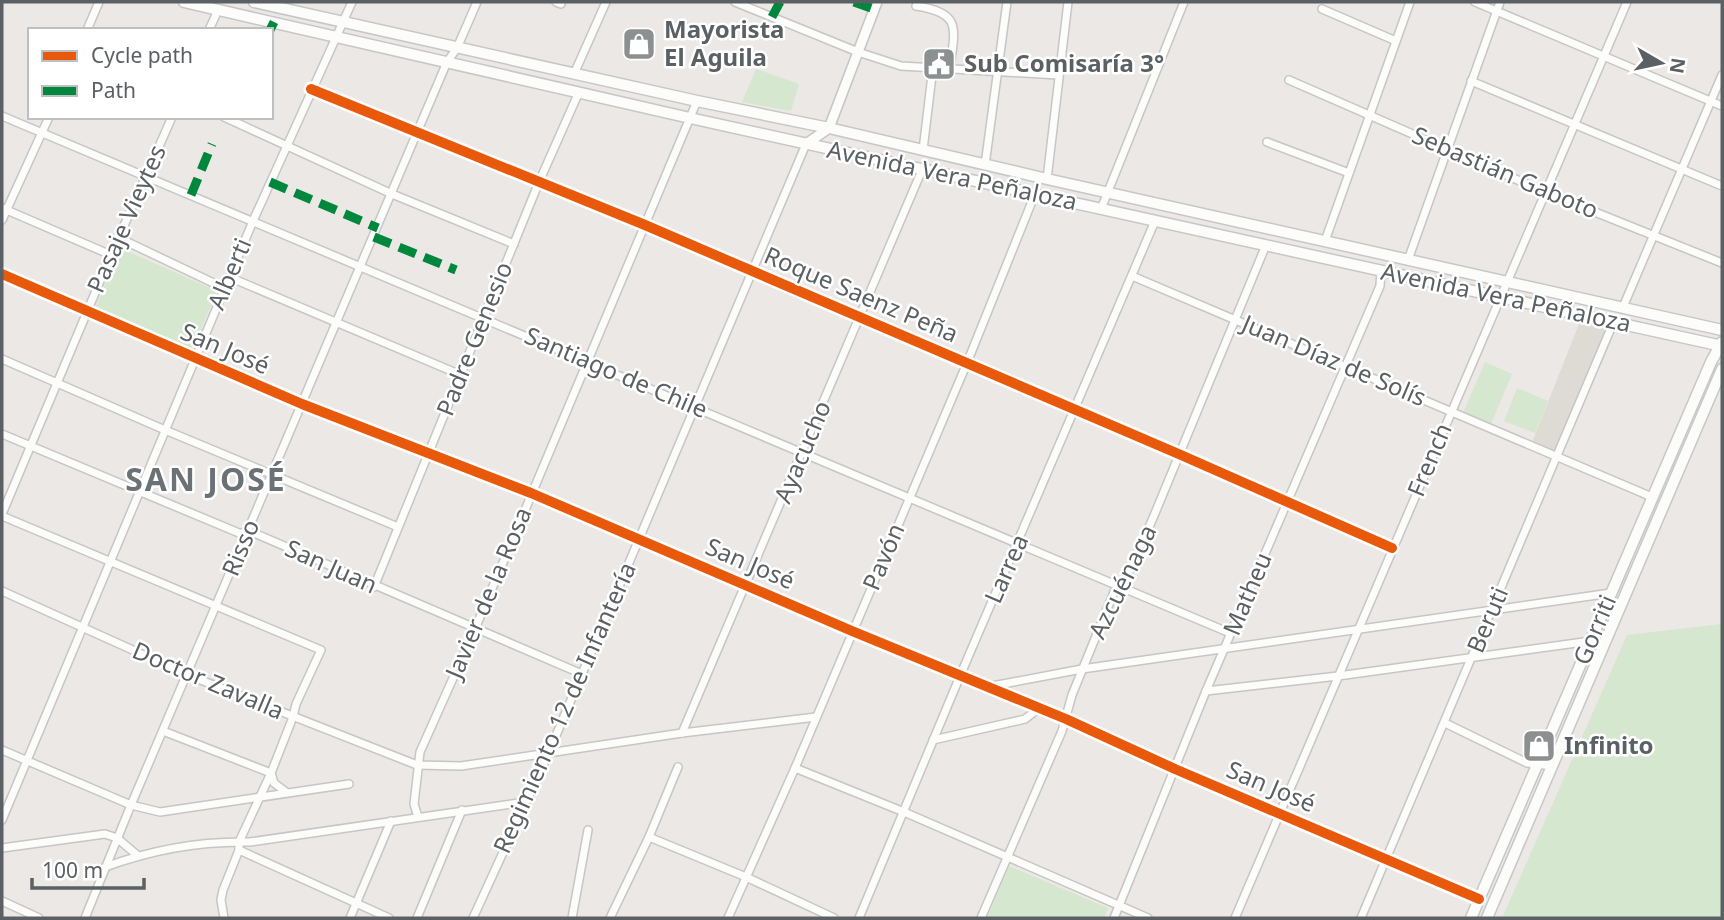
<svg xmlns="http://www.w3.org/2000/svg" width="1724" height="920" font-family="'Noto Sans',sans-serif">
<rect width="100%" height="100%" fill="#ebe8e5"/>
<path fill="#dedbd4" d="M 1583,314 L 1614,321 L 1557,456 L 1531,445 Z"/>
<g fill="#d5e7cf">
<path d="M 756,69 L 799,84 L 791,111 L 742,102 Z"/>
<path d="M 120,248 L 217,291 L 191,352 L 95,309 Z"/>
<path d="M 1485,362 L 1512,374 L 1491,424 L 1463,413 Z"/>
<path d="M 1517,388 L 1548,401 L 1535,433 L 1504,421 Z"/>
<path d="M 1722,624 L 1722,918 L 1507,918 L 1503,916 L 1627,635 Z"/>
<path d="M 1009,866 L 1108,908 L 1104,918 L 987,918 Z"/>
</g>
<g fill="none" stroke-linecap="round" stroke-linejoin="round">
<defs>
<g id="minor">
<path d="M 556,2 L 561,4"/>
<path d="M 735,2 L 858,52 L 901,66 L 1058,75"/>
<path d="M 1475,2 L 1722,106"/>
<path d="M 916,6 C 962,13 955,28 950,67"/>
<path d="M 1322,9 L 1396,41"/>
<path d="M 87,30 L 99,2"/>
<path d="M 209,30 L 218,10"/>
<path d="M 574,74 L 606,2"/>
<path d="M 1289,80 L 1545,192 L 1722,263"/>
<path d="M 1471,81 L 1722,186"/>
<path d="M 311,89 L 645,225 L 1181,455 L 1392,548"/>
<path d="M 2,116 L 1230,633"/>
<path d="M 224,117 L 392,194 L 514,244"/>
<path d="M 1267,142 L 1349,173"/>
<path d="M 923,150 L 933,67"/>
<path d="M 985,165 L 1007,2"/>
<path d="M 1047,179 L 1068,2"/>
<path d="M 2,208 L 111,255"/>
<path d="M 1101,209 L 1184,2"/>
<path d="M 2,220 L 49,117"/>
<path d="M 119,238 L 224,288"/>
<path d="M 1325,241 L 1410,2"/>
<path d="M 1408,260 L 1500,2"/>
<path d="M 2,274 L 302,404 L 531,493 L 852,631 L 1066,719 L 1175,769 L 1479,899"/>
<path d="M 1132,276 L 1652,497"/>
<path d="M 229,277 L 461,375"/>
<path d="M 1623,307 L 1722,75"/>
<path d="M 2,359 L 165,430 L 398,527"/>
<path d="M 2,434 L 239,533 L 254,533 L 582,674"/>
<path d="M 2,514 L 111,255 L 172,117"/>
<path d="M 2,516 L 321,650 L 296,704 L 293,717 L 271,773 L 239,842 L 239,850 L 389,918"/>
<path d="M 374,587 L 539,182 L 579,92"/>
<path d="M 2,591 L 188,675 L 417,765 L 461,766 L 682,733 L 816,717"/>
<path d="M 987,687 L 1082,669 L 1611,593"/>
<path d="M 1206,691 L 1338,676 L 1591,641"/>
<path d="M 1445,723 L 1527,763 L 1552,766"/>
<path d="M 163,731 L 271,773 L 274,783 L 286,792"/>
<path d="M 682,733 L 922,170"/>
<path d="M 933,740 L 1025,719 L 1038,709"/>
<path d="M 2,750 L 131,805 L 160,812 L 349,784"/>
<path d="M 795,768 L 904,812 L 1148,918"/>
<path d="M 418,817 L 414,804 L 420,752 L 475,629 L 697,101"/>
<path d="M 2,820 L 253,221 L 352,2"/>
<path d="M 649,837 L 746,877 L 834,918"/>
<path d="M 2,848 L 105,834 L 117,838 L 137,855"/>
<path d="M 105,867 C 151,850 201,841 250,842 L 525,802"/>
<path d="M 2,901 L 39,918"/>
<path d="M 85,918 L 131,805 L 447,62 L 457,48 L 477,2"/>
<path d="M 224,918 L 221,900 L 223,890 L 239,850"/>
<path d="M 350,918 L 391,821"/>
<path d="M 417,918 L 462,810"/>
<path d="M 473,918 L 549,752 L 806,144"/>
<path d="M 572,918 L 588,830"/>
<path d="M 610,918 L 649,837 L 678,767"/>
<path d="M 728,918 L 795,768 L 967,363 L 1035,194"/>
<path d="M 859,918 L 960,676 L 1155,221"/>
<path d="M 981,918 L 1062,731 L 1072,695 L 1114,592 L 1127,576 L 1153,518 L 1266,245"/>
<path d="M 1114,918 L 1206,691 L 1380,286 L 1381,270"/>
<path d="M 1235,918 L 1627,2"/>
<path d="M 1361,918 L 1614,321"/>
</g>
<path id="tertiary" d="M 806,144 L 829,128 L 877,2"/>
<g id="secondary">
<path d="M 184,2 L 690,118 L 1722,346"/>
<path d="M 254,2 L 697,101 L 829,128 L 1047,179 L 1722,330"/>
<path d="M 1471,918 L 1711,362 L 1722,342"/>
<path d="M 1487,918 L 1722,369"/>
</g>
</defs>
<use href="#minor" stroke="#c6c6c6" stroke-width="10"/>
<use href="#tertiary" stroke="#c6c6c6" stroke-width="12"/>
<use href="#secondary" stroke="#c7c7c7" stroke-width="13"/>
<use href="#minor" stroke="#fcfcfb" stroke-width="7"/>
<use href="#tertiary" stroke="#fcfcfb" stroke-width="9"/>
<use href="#secondary" stroke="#fcfcfb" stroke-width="10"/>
<g stroke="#00873e" stroke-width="9" stroke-dasharray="18 9" stroke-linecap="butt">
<path d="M 854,2 L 874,9"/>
<path d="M 772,17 L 780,2"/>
<path d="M 270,30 L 274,22"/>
<path d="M 270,182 L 378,228"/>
<path d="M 191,195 L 212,144"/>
<path d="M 374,237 L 456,270"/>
</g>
<defs>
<g id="cycleway">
<path d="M 311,89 L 645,225 L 1181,455 L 1392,548"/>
<path d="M 2,274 L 302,404 L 531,493 L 852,631 L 1066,719 L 1175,769 L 1479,899"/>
</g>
</defs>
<use href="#cycleway" stroke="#fff" stroke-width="15"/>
<use href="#cycleway" stroke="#e8590c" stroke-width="10"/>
</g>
<defs>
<symbol id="shop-square" viewBox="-11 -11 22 22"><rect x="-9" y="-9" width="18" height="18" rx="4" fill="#8d9090" stroke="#fff"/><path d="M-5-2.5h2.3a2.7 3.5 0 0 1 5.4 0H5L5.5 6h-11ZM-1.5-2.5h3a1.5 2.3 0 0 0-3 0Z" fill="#fff"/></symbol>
<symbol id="civic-square" viewBox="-11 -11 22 22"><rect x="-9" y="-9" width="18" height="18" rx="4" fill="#8d9090" stroke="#fff"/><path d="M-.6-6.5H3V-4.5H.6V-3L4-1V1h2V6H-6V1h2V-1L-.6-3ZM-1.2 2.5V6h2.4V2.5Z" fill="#fff"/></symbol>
</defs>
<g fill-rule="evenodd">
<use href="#shop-square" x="620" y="25" width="38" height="38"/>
<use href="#civic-square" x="920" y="45" width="38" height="38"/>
<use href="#shop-square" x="1520" y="727" width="38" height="38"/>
</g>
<g text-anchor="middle" stroke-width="5" stroke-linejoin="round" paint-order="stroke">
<g font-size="24" font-weight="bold" fill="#5a6063" stroke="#fff" text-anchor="start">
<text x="664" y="38">Mayorista<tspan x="664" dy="28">El Aguila</tspan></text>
<text x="964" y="72">Sub Comisaría 3°</text>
<text x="1564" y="754">Infinito</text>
</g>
<g font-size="24" fill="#5a6063" stroke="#fff">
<text transform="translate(1505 173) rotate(23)" y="8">Sebastián Gaboto</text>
<text transform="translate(952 176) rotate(12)" y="8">Avenida Vera Peñaloza</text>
<text transform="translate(127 219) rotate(-66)" y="8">Pasaje Vieytes</text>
<text transform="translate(230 274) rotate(-67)" y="8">Alberti</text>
<text transform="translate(861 295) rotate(23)" y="8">Roque Saenz Peña</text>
<text transform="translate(1506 298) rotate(12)" y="8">Avenida Vera Peñaloza</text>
<text transform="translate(475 339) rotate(-68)" y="8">Padre Genesio</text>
<text transform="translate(225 349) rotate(23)" y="8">San José</text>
<text transform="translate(1334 361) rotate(23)" y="8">Juan Díaz de Solís</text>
<text transform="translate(616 373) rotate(23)" y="8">Santiago de Chile</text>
<text transform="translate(803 452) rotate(-67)" y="8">Ayacucho</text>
<text transform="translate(1430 460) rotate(-67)" y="8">French</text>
<text transform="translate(241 548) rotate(-67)" y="8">Risso</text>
<text transform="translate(884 557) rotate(-67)" y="8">Pavón</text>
<text transform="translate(750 564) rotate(23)" y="8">San José</text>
<text transform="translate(331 567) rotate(24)" y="8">San Juan</text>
<text transform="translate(1007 569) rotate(-66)" y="8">Larrea</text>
<text transform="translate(1123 582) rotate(-64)" y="8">Azcuénaga</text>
<text transform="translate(489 593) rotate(-67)" y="8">Javier de la Rosa</text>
<text transform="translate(1248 594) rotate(-67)" y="8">Matheu</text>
<text transform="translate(1488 620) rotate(-67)" y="8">Beruti</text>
<text transform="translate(1595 630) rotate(-67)" y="8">Gorriti</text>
<text transform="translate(208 681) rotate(23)" y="8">Doctor Zavalla</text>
<text transform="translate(565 708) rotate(-66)" y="8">Regimiento 12 de Infantería</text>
<text transform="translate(1271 787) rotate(23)" y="8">San José</text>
</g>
<g font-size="32" font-weight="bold" letter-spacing="2" fill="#6b7275" stroke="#fff">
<text x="206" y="491">SAN JOSÉ</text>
</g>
</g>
<rect width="1724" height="920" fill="none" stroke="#5a6063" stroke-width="7"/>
<rect x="28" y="28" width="245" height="91" fill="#ffffff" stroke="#bdbfc1" stroke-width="2"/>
<rect x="42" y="51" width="35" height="10" fill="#e8590c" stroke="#bdbfc1" stroke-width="2"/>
<text x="91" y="63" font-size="21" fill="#5a6063">Cycle path</text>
<rect x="42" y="86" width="35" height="10" fill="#00873e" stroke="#bdbfc1" stroke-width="2"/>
<text x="91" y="98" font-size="21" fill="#5a6063">Path</text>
<g transform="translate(1661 63) rotate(99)" stroke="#ffffff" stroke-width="5" paint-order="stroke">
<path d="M0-5L12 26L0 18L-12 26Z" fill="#5a6063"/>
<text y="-10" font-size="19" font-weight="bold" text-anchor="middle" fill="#5a6063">N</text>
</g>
<path d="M32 878v10h112v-10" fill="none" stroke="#5a6063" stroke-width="3.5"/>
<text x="42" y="878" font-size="21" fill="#5a6063" stroke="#ffffff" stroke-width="5" paint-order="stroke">100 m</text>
</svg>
